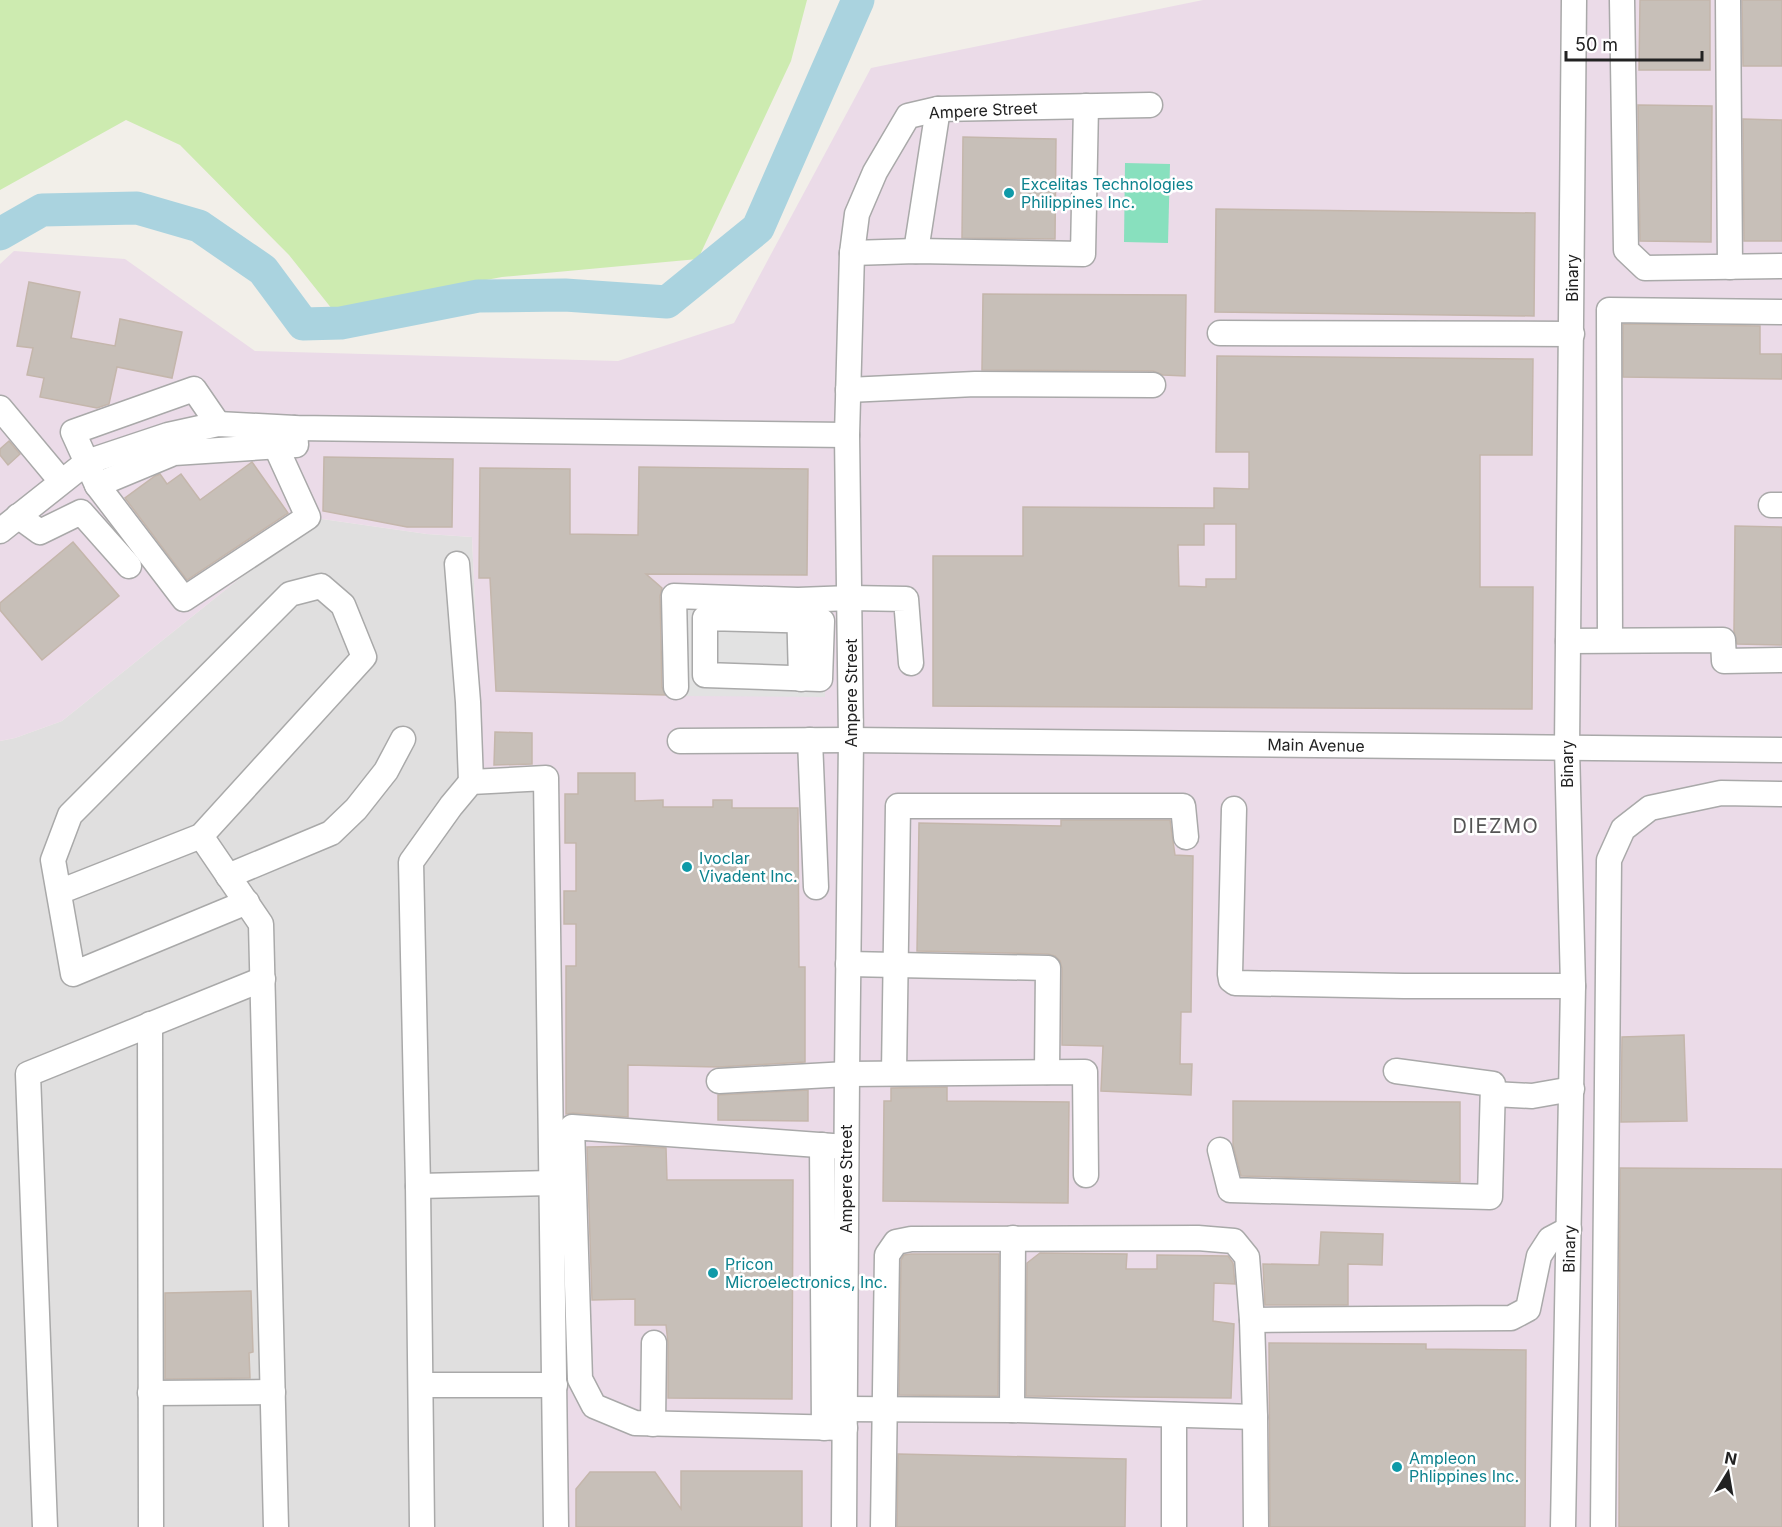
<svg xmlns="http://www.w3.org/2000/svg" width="1782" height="1527" font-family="Inter,sans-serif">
<rect width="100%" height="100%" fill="#f2efe9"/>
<path fill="#e0dfdf" d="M 315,518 L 427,534 L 472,537 L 482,769 L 551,769 L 562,1527 L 0,1527 L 0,741 L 15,738 L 62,721 Z"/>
<path fill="#ebdbe8" d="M 1203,0 L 1782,0 L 1782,1527 L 562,1527 L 551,769 L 482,769 L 472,537 L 427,534 L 315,518 L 62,721 L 15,738 L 0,741 L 0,264 L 14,251 L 125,259 L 255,351 L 618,361 L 734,323 L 871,68 Z"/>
<path fill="#cdebb0" d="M 0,0 L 807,0 L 791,61 L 698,259 L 502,277 L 332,309 L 289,255 L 180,145 L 126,120 L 0,190 Z"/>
<path fill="#88e0be" d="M 1125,163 L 1170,164 L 1168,243 L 1124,242 Z"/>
<path fill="#e2e2e2" d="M 684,609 L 826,610 L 825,697 L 684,696 Z"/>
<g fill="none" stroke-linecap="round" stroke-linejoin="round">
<path stroke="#aad3df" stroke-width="33" d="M 0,234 L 42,210 L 137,208 L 199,226 L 263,270 L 303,324 L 341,323 L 478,296 L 565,295 L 667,302 L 758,228 L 858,0"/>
</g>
<g fill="#c7bfb8" stroke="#c4b6ab" stroke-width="1.5" fill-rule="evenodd">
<path d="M 1640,0 L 1710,0 L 1710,70 L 1639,70 Z"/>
<path d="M 1742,0 L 1782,0 L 1782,66 L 1743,66 Z"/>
<path d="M 1638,105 L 1712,106 L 1711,242 L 1640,241 Z"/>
<path d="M 1743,119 L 1782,120 L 1782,241 L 1744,241 Z"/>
<path d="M 963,137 L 1056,139 L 1055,239 L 962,238 Z"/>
<path d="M 1216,209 L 1535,213 L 1534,316 L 1215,312 Z"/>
<path d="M 29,282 L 80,292 L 71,338 L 115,346 L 120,319 L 182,332 L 172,378 L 117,367 L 109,404 L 97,408 L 40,397 L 44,378 L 27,375 L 33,348 L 17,346 Z"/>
<path d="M 983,294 L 1186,295 L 1185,376 L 1163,375 L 1153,371 L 982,370 Z"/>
<path d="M 1623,324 L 1760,326 L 1760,354 L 1782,354 L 1782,379 L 1623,377 Z"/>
<path d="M 1217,356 L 1533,359 L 1532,455 L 1480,455 L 1480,587 L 1533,587 L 1532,709 L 933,706 L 933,556 L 1023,556 L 1023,507 L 1214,508 L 1214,488 L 1249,489 L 1249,452 L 1216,452 ZM 1204,524 L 1236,524 L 1236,579 L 1206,579 L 1206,587 L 1179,586 L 1178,545 L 1204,545 Z"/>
<path d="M 9,441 L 20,454 L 8,465 L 0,455 L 0,449 Z"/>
<path d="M 324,457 L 453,459 L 452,527 L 407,527 L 323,511 Z"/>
<path d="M 252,462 L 288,513 L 187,580 L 125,498 L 155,476 L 160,474 L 167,484 L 181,474 L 200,500 Z"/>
<path d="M 639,467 L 808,469 L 807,575 L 646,574 L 662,588 L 660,596 L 662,687 L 665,695 L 496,691 L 490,578 L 479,578 L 480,468 L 570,469 L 570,534 L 638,535 Z"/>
<path d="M 1735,526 L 1782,527 L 1782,645 L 1737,644 L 1734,631 Z"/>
<path d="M 73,542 L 119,596 L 42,660 L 0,610 L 0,603 Z"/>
<path d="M 495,732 L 532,733 L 532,764 L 494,765 Z"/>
<path d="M 578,773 L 635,773 L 635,801 L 663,800 L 663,807 L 713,807 L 713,800 L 732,800 L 732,808 L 798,808 L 799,967 L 805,967 L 805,1062 L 718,1067 L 628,1065 L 628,1117 L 573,1113 L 566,1114 L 566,966 L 576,966 L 576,924 L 564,924 L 564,891 L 576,891 L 576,843 L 565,843 L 565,794 L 578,794 Z"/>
<path d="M 1061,820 L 1170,820 L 1175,855 L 1193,856 L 1191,1012 L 1181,1012 L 1180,1064 L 1192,1064 L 1191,1095 L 1101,1091 L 1103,1046 L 1062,1045 L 1062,968 L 1060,961 L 1055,956 L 1048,954 L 917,951 L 919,823 L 1061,826 Z"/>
<path d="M 1684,1035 L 1687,1121 L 1621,1122 L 1622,1037 Z"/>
<path d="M 947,1087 L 947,1101 L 1069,1102 L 1068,1203 L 883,1201 L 884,1101 L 891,1101 L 891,1088 Z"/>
<path d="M 808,1090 L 808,1121 L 718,1120 L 718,1095 Z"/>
<path d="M 1233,1101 L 1460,1102 L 1460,1182 L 1241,1176 L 1233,1145 Z"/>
<path d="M 639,1146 L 666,1148 L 667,1180 L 793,1180 L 792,1399 L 668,1398 L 668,1343 L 666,1325 L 635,1325 L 635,1299 L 592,1300 L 587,1147 Z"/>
<path d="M 1620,1168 L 1782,1169 L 1782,1527 L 1619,1527 Z"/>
<path d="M 1321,1232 L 1383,1234 L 1382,1265 L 1348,1264 L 1348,1305 L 1265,1305 L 1263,1264 L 1319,1265 Z"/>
<path d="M 1040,1253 L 1127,1254 L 1126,1269 L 1157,1269 L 1157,1255 L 1228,1256 L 1233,1263 L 1235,1284 L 1214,1283 L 1213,1321 L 1234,1324 L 1231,1398 L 1026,1396 L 1027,1263 Z"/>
<path d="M 911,1254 L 999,1254 L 998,1396 L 899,1395 L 901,1260 L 904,1255 Z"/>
<path d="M 251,1291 L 253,1352 L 249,1353 L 250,1378 L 165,1379 L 165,1293 Z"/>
<path d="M 1269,1343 L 1426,1344 L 1426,1349 L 1526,1350 L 1525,1527 L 1270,1527 Z"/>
<path d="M 898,1454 L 1126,1459 L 1125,1527 L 897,1527 Z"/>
<path d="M 681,1471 L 802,1471 L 802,1527 L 576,1527 L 576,1489 L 590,1472 L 655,1472 L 681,1509 Z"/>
</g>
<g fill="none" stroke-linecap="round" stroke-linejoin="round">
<defs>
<g id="minor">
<path d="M 1622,0 L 1626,250 L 1645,268 L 1782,266"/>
<path d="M 1728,0 L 1730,267"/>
<path d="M 916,251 L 938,109"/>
<path d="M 852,253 L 916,251 L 1083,254 L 1086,106"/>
<path d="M 1220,333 L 1572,334"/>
<path d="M 848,390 L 975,384 L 1153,385"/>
<path d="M 0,408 L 61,481"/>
<path d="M 218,424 L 194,389 L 73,432 L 97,485 L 184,599 L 308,517 L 276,447"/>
<path d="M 97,485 L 174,453 L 296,445 L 295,428"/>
<path d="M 1771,505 L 1782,505"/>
<path d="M 18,516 L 40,532 L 81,512 L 129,566"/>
<path d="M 0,531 L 87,462 L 168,435 L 218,424 L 295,428 L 847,435"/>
<path d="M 457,564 L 468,702 L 471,782"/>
<path d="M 799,605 L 801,679"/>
<path d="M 705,618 L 822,621 L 820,679 L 705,675 Z"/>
<path d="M 1610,640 L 1609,310 L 1782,312"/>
<path d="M 1568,641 L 1723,640 L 1724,661 L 1782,660"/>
<path d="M 676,687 L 674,596 L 798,600 L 851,598 L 906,599 L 911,663"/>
<path d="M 810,740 L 816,887"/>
<path d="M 680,741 L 851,740 L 1782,750"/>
<path d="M 1234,809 L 1230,974 L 1231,980 L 1235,983 L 1404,986 L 1573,986"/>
<path d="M 201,836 L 261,924 L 276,1527"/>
<path d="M 228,876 L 331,833 L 356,809 L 386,771 L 403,739"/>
<path d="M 59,892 L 201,836 L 364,657 L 343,605 L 321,586 L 290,594 L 70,815 L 53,860 L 73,974 L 247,902"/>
<path d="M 848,964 L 1048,968 L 1047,1072"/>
<path d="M 150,1024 L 151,1527"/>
<path d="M 894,1073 L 898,806 L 1183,806 L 1186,837"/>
<path d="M 719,1081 L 847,1074 L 1085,1072 L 1086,1175"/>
<path d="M 1493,1094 L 1532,1096 L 1572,1089"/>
<path d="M 822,1145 L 824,1428"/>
<path d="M 1220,1150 L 1230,1190 L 1490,1197 L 1493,1084 L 1396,1071"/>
<path d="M 418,1186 L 552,1183"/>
<path d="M 1252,1320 L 1511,1318 L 1528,1309 L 1539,1256 L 1550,1239 L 1569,1229"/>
<path d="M 421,1385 L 555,1385"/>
<path d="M 150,1393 L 273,1392"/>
<path d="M 845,1409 L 1012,1410 L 1255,1417"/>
<path d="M 1012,1410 L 1013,1238"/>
<path d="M 653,1424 L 654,1343"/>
<path d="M 845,1428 L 635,1423 L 594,1406 L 580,1379 L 572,1127 L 846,1147"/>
<path d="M 45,1527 L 28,1074 L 263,979"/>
<path d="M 422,1527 L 418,1186 L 411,862 L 451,806 L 471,782 L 546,778 L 556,1527"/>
<path d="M 844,1527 L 847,1074 L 851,740 L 847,435 L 852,253 L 857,214 L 875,172 L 908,116 L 938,109 L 1150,105"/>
<path d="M 883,1527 L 887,1255 L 896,1242 L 911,1239 L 1198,1238 L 1234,1241 L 1247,1257 L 1252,1320 L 1255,1417 L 1256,1527"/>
<path d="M 1174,1527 L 1174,1415"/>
<path d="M 1563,1527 L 1573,986 L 1567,748 L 1574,0"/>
<path d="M 1603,1527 L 1609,860 L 1623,829 L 1650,808 L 1721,793 L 1782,794"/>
</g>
</defs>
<use href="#minor" stroke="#a9a9a9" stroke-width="27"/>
<use href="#minor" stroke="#fff" stroke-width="24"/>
</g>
<g fill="#0f9aa8" stroke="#fff" stroke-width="2">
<circle cx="1009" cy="193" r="6"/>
<circle cx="687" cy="867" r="6"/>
<circle cx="713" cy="1273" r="6"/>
<circle cx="1397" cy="1467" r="6"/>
</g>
<g text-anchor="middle" stroke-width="5" stroke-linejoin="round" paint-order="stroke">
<g font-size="16" fill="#222" stroke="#fff">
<text transform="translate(983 110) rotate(-3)" y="6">Ampere Street</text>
<text transform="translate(1572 278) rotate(-90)" y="6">Binary</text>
<text transform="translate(851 693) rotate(-90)" y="6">Ampere Street</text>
<text transform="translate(1316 745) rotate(1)" y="6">Main Avenue</text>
<text transform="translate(1567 764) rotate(-90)" y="6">Binary</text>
<text transform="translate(846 1179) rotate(-90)" y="6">Ampere Street</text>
<text transform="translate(1569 1249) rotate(-89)" y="6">Binary</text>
</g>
<g font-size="16" fill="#0d838f" stroke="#fff" text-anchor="start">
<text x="1021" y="190">Excelitas Technologies<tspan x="1021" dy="18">Philippines Inc.</tspan></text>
<text x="699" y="864">Ivoclar<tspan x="699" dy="18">Vivadent Inc.</tspan></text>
<text x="725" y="1270">Pricon<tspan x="725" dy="18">Microelectronics, Inc.</tspan></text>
<text x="1409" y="1464">Ampleon<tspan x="1409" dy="18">Phlippines Inc.</tspan></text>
</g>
<g font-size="20" letter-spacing="1.5" fill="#555" stroke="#fff">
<text x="1496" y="833">DIEZMO</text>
</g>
</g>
<g transform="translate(1728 1473) rotate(11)" stroke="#ffffff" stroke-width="4.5" paint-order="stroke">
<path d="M0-4.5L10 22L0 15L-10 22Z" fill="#222222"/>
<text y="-9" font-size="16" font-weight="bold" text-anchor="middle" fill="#222222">N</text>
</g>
<path d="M1566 51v9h136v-9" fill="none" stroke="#222222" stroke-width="3"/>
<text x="1575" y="51" font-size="18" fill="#222222" stroke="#ffffff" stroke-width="4.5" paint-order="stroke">50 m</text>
</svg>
